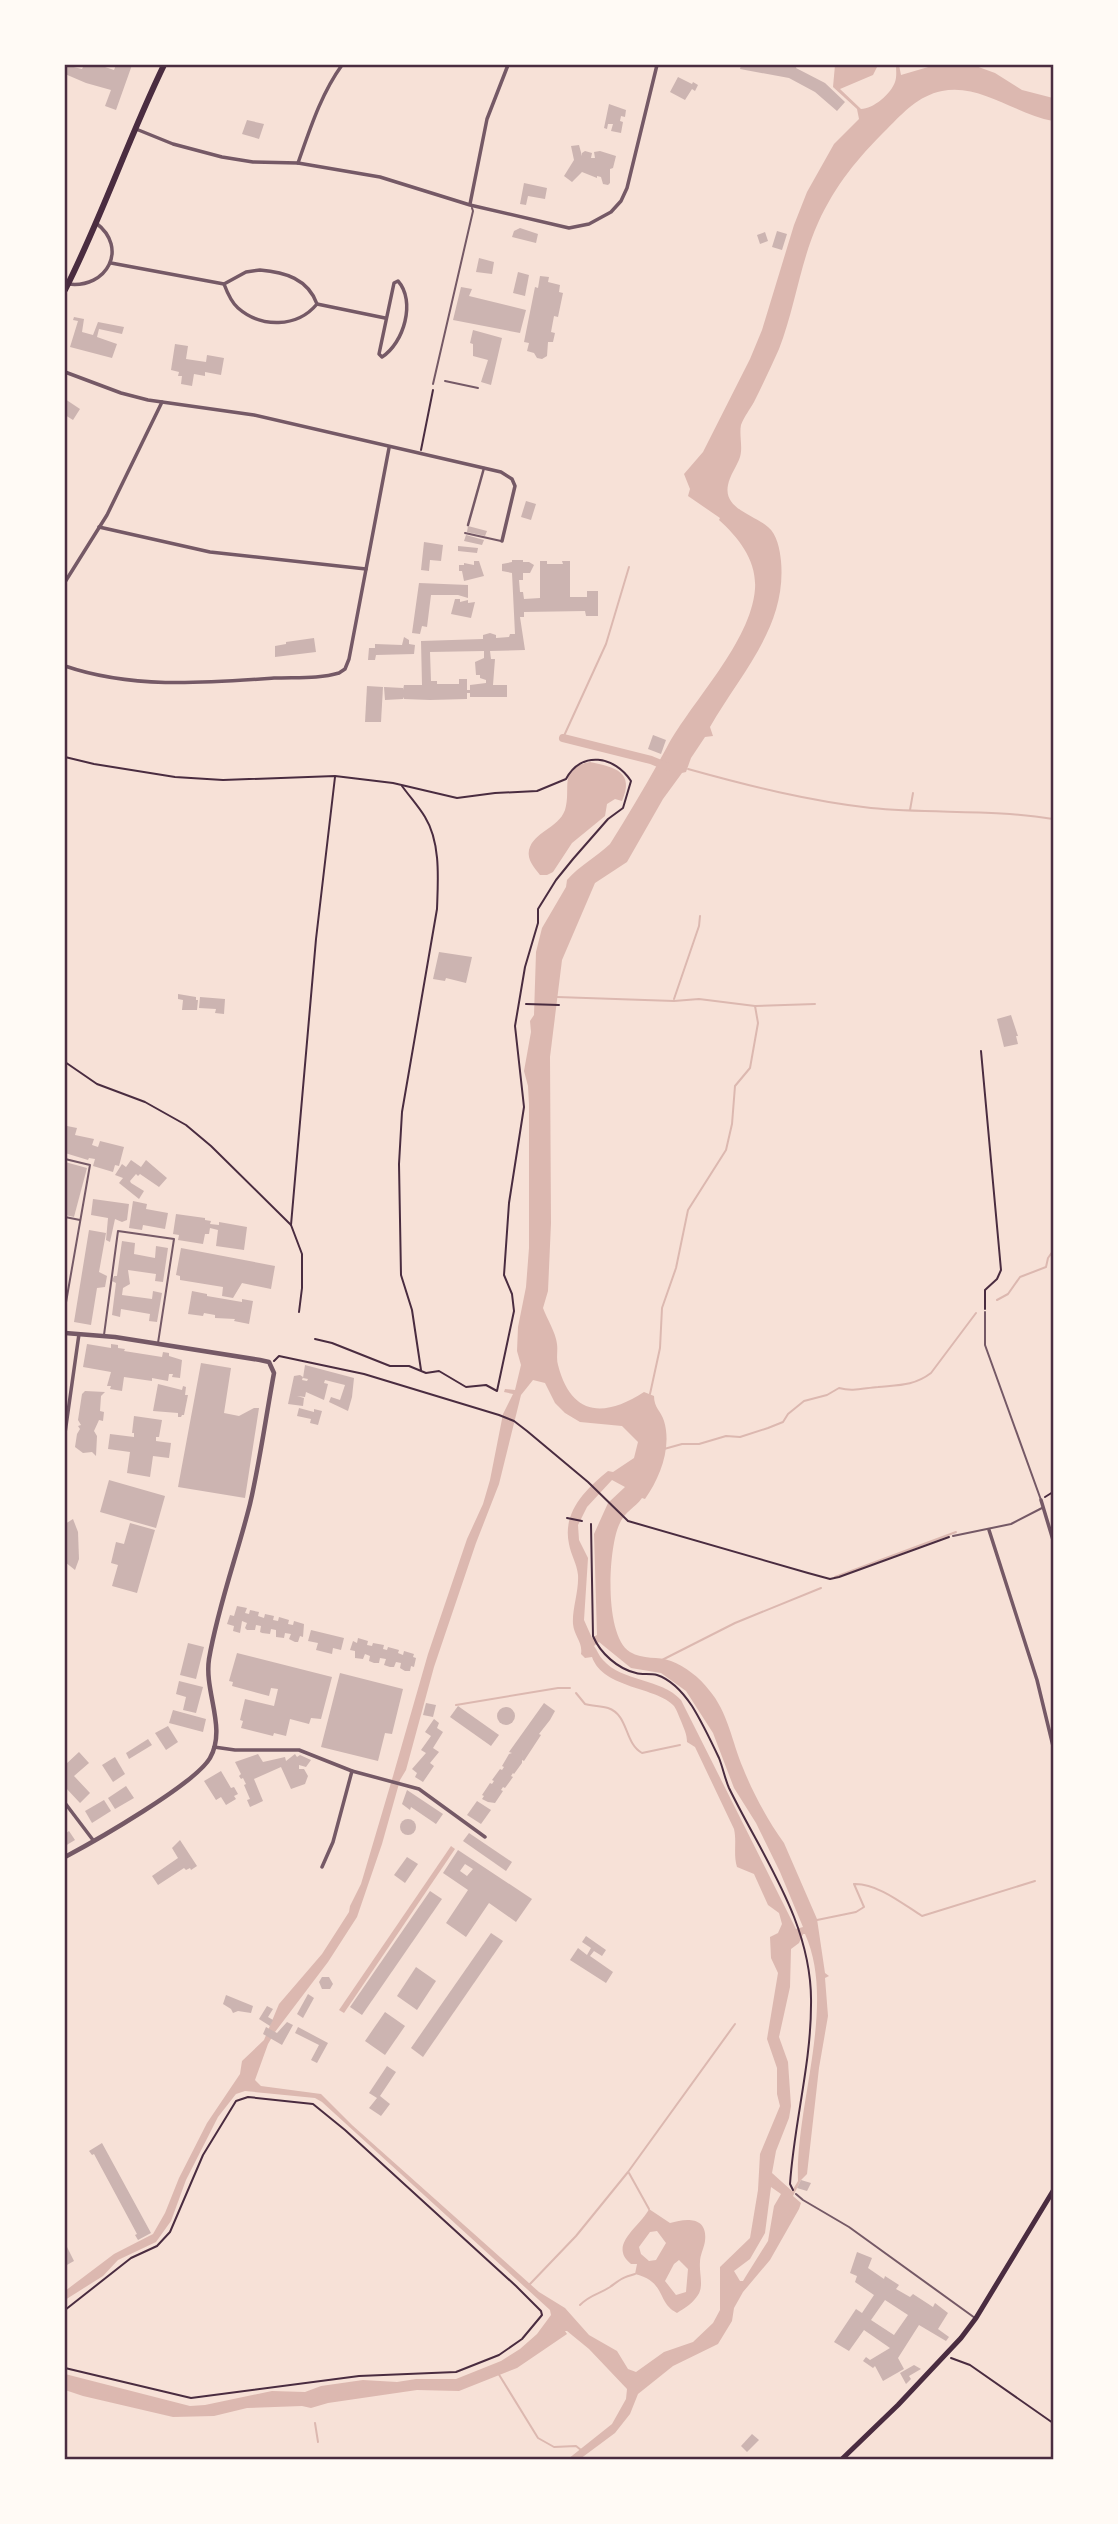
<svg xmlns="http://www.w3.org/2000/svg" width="1118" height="2524" font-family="'Open Sans',sans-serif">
<rect width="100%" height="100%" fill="#f7e1d7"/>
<g fill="#dcb8b0" fill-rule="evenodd">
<path d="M 835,65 L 878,65 L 873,75 L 840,89 L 861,109 C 873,109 891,94 895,82 C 897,76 896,70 896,65 L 899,65 L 901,75 L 935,65 L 973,65 L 995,73 L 1022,90 L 1053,98 L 1053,121 C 1017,115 980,83 942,91 C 918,96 904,112 887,129 C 857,159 836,184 818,223 C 800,263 795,308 779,349 C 771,367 763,384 754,402 C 750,409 744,417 741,425 C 739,435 743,447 740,457 C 737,466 730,475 728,485 C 723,509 755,515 768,527 C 777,534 780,550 781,561 C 787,627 740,674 710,727 L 713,736 L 705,737 L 691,758 L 686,772 L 682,773 L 663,799 L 627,862 L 595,883 L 562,960 L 550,1057 L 551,1223 L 548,1291 L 543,1308 C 547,1319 556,1333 557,1344 C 558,1351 556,1358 558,1365 C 571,1416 604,1418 644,1392 L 654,1396 C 654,1408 661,1411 664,1421 C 672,1447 660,1478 645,1499 L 642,1498 C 636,1507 624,1512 619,1525 C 608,1550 604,1636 630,1652 C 643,1660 658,1656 671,1661 C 685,1666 700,1678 709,1690 C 728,1712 732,1742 743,1768 C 753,1793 768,1821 784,1843 L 817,1919 L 825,1973 L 829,1976 L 825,1978 L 828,2016 L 819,2068 L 807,2174 L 801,2180 L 793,2196 L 801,2203 L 799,2209 L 770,2260 L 743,2292 L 734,2308 L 732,2321 L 718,2344 L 673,2366 L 638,2394 L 630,2414 L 615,2433 L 580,2459 L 568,2459 L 612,2424 L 626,2399 L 627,2389 L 589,2349 L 567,2331 L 565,2331 L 567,2334 L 517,2368 L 459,2391 L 417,2390 L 328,2403 L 311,2408 L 302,2406 L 247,2408 L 214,2416 L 173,2417 L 83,2396 L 65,2390 L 65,2374 L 190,2406 L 205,2405 L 272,2391 L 305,2392 L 321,2386 L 363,2380 L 397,2382 L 416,2379 L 456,2379 L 501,2361 L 520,2349 L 537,2334 L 551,2315 L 550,2310 L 322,2102 L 315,2098 L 245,2091 L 236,2094 L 218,2117 L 186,2180 L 171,2221 L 156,2242 L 118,2260 L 103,2276 L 65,2300 L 65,2291 L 114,2254 L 153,2234 L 165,2213 L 179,2178 L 207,2123 L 240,2074 L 242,2061 L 264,2040 L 279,2004 L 322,1954 L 349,1912 L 350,1906 L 361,1884 L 393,1776 L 428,1654 L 467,1539 L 483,1504 L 490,1480 L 503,1414 L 513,1394 L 504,1392 L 505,1389 L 515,1390 L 521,1365 L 517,1351 L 518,1327 L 526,1287 L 529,1248 L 529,1104 L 528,1086 L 524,1071 L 531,1032 L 530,1021 L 534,1015 L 536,952 L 542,928 L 566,887 L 567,880 C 579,866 596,857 610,844 C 630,812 649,780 667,747 C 692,701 751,642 755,589 C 757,561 739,538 719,520 L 720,518 L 688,496 L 690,489 L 684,474 L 703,452 L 750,359 L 762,330 L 794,225 L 807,192 L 834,144 L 859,119 L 857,109 L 833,87 ZM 533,1380 L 545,1383 L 555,1403 L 565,1413 L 580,1422 L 622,1426 L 638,1442 L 634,1458 L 613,1472 L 608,1471 C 586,1489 562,1512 569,1544 C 571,1555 577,1564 578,1575 C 579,1591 572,1609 573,1624 C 574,1636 583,1642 581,1654 L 585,1658 L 592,1657 C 603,1689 658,1687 674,1706 C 677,1710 679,1717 681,1721 C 684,1729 687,1734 687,1742 L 695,1747 L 734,1829 C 737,1842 733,1854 737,1867 L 754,1874 L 768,1905 L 779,1913 L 782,1924 L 778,1933 L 770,1937 L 771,1958 L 778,1973 L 767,2039 L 777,2068 L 777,2094 L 780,2106 L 760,2154 L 758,2190 L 750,2238 L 720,2267 L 720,2310 L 713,2323 L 693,2342 L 664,2352 L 636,2372 L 628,2369 L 617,2351 L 589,2335 L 565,2308 L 539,2292 L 352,2125 L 321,2094 L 261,2086 L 255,2080 L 268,2044 L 275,2032 L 328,1962 L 357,1917 L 382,1844 L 400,1780 L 406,1770 L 434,1667 L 476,1543 L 499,1484 L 521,1395 ZM 612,1480 L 625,1487 L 608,1503 L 594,1534 L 597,1635 L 592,1638 L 584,1620 L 588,1558 L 579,1540 L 578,1525 L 587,1507 ZM 599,1642 L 631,1668 L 661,1673 L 686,1691 L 713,1733 L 734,1788 L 756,1823 L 780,1872 L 803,1927 L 796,1929 L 681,1700 C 661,1678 622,1682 603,1660 C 599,1656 597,1650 594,1646 ZM 803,1934 L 805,1934 C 837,2005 795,2105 798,2181 L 792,2191 L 772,2173 L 776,2151 L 789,2118 L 791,2106 L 788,2062 L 779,2037 L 790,1987 L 791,1949 L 799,1943 ZM 771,2187 L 781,2194 L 774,2206 L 768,2241 L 746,2276 L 743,2281 L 740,2281 L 734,2271 L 750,2259 L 765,2233 Z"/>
<path d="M 590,762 C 615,767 635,772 622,801 L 615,799 L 607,804 L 605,816 L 572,843 L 553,872 L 547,875 L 540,875 C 534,867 527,860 529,850 C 534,831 558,829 565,810 C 572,788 557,768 590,762 Z"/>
<path d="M 451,1846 L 455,1849 L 344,2013 L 339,2010 Z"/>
<path d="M 649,2209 L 670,2223 C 686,2218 708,2216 705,2241 C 704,2248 700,2255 700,2262 C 699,2273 704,2286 698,2295 C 693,2303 685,2308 677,2313 C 656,2302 667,2282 635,2274 L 637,2264 L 631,2264 C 607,2245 641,2226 649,2209 ZM 657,2231 L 666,2243 L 656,2260 L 649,2261 L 641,2254 L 639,2247 L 650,2232 ZM 679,2260 L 688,2269 L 686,2292 L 676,2295 L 665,2281 L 674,2264 Z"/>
</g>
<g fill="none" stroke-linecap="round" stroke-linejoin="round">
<g stroke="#dcb8b0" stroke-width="2">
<path d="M 563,738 L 606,644 L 629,567"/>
<path d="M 688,769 C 749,786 809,801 871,808 C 932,814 994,809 1053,819"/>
<path d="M 910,810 L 913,793"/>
<path d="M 557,997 L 674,1001 L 699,999 L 755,1006 L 815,1004"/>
<path d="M 674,999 L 699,926 L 700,916"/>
<path d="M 997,1300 L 1008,1294 L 1020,1277 L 1046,1267 L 1048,1258 L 1053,1251"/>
<path d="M 650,1394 L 660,1348 L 662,1308 L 676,1268 L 688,1210 L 726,1150 L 732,1124 L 735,1086 L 750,1068 L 758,1023 L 755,1006"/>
<path d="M 664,1449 L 682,1444 L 699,1444 L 726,1436 L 740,1437 L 768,1428 L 783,1422 L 788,1414 L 804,1401 L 827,1395 L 839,1388 C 853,1392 864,1388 878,1387 C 898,1385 914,1386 931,1373 L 976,1313"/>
<path d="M 835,1577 L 956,1532"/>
<path d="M 662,1660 L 735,1623 L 821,1588"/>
<path d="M 576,1693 L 585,1704 C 592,1706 601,1706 608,1708 C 629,1715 624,1743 642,1753 L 680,1745"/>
<path d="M 456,1705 L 558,1688 L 570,1688"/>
<path d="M 817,1920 L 856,1912 L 864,1907 L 854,1884 C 877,1883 903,1904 922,1916 L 1035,1881"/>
<path d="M 629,2173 L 649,2209"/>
<path d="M 530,2284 L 576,2236 L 628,2172 L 735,2024"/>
<path d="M 580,2305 C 591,2294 598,2295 610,2287 C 621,2279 621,2278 635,2274"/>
<path d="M 498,2373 L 538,2438 L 554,2447 L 576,2446 L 581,2450"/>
<path d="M 315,2423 L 318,2442"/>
</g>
<path stroke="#dcb8b0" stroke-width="8" d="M 563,738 L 651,760 L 668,767"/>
</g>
<g fill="#ccb4b1" fill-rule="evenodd">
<path d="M 65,65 L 82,69 L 84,65 L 99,65 L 114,70 L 116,65 L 132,65 L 116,110 L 105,106 L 111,90 L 86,83 L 65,74 Z"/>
<path d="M 741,65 L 797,65 L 796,68 L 825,83 L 845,102 L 837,111 L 815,92 L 789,78 L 740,69 Z"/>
<path d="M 678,77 L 692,84 L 693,82 L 698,85 L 695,91 L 692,89 L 685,100 L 670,92 Z"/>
<path d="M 609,104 L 626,110 L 625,117 L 621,116 L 620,121 L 623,122 L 621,133 L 611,131 L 613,124 L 608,124 L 607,129 L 604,128 Z"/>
<path d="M 247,120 L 264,124 L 259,139 L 242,134 Z"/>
<path d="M 579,145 L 582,156 L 582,153 L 585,151 L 592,153 L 591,158 L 595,158 L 594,152 L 600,151 L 616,156 L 613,168 L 610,169 L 610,183 L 608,185 L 603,184 L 601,177 L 597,176 L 597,178 L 582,172 L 572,182 L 564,176 L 574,160 L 571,146 Z"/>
<path d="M 524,183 L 547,188 L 545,199 L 528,196 L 526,205 L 520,204 Z"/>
<path d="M 520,228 L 538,234 L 536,243 L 512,237 L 514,231 Z"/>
<path d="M 777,231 L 787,234 L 782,250 L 772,247 Z"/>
<path d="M 765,232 L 768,241 L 760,244 L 757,235 Z"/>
<path d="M 479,258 L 494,262 L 492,274 L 476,272 Z"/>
<path d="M 518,272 L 529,275 L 525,296 L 513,293 Z"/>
<path d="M 540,276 L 549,277 L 548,282 L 560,285 L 559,292 L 563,293 L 558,317 L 554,316 L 551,332 L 555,333 L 553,342 L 548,342 L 547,356 L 542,359 L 537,358 L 534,353 L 527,351 L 529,343 L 524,342 L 535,287 L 538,288 Z"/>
<path d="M 461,287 L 472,289 L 469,296 L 526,310 L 520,333 L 453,320 Z"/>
<path d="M 74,317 L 84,319 L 82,332 L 93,335 L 98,322 L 124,327 L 122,334 L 99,329 L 97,337 L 117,344 L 112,358 L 70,347 L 78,321 L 73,320 Z"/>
<path d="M 473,330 L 502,338 L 491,385 L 481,382 L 488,360 L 473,356 L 473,344 L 470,343 Z"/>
<path d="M 175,344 L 188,346 L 186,359 L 206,362 L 207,355 L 224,358 L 221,375 L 205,372 L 205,376 L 194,374 L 192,386 L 181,384 L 182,376 L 178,376 L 179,372 L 171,370 Z"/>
<path d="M 65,399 L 80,409 L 73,420 L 65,415 Z"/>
<path d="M 526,501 L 536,504 L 531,520 L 521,517 Z"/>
<path d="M 468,526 L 487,531 L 485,536 L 467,532 Z"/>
<path d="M 466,535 L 484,540 L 482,545 L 464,541 Z"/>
<path d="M 424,542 L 443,545 L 441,561 L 430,560 L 429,571 L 421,570 Z"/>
<path d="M 458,546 L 478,548 L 477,553 L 458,551 Z"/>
<path d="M 512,560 L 523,560 L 523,562 L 529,562 L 534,565 L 530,573 L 523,573 L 523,580 L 519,580 L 520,592 L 523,592 L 524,599 L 540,598 L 540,561 L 547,561 L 547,564 L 563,564 L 562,561 L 570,561 L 570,597 L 587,597 L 587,591 L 598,591 L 598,616 L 586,616 L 585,611 L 524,612 L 524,617 L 520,617 L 525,650 L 490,651 L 491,659 L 495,659 L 493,685 L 507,685 L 507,697 L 470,697 L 470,693 L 467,693 L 467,699 L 430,700 L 404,699 L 403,697 L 403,699 L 385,700 L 384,687 L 403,688 L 403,690 L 404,685 L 422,685 L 421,641 L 483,639 L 483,635 L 490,633 L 496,635 L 496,638 L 509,637 L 510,634 L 515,634 L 512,573 L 502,571 L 502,564 L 512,562 ZM 484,651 L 484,658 L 475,662 L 476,675 L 480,675 L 480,678 L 486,680 L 486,683 L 470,685 L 470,690 L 467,690 L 467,679 L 459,679 L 459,684 L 437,684 L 437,681 L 431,681 L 430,652 Z"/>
<path d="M 474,561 L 479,561 L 484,576 L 464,581 L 462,571 L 459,571 L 459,565 L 464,565 L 464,563 L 474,565 Z"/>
<path d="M 419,583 L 468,585 L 468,598 L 458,595 L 431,595 L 427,627 L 422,626 L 420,634 L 412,633 Z"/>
<path d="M 455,599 L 460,599 L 460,602 L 468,600 L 468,603 L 475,602 L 471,618 L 451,614 Z"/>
<path d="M 404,637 L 409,640 L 409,644 L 415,645 L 414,654 L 376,655 L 375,660 L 368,660 L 369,648 L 375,648 L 375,644 L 402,645 Z"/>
<path d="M 314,638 L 316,652 L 275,657 L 275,646 L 286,644 L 286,642 Z"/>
<path d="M 367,686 L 383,687 L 381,722 L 365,722 Z"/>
<path d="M 653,735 L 666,740 L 661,754 L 648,749 Z"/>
<path d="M 439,952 L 472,957 L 466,983 L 446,978 L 445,981 L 433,979 Z"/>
<path d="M 178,994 L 196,997 L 196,1000 L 198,1000 L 197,1010 L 182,1010 L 183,1000 L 178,999 Z"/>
<path d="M 200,997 L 225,999 L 224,1014 L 215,1013 L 216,1009 L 199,1008 Z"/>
<path d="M 1011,1015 L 1018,1036 L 1016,1036 L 1018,1044 L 1004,1047 L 997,1019 Z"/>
<path d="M 67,1126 L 77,1128 L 75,1135 L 94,1139 L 92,1145 L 98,1147 L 100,1141 L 124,1147 L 119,1166 L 115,1165 L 113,1172 L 93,1166 L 95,1159 L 89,1158 L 88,1160 L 65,1153 L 65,1128 Z"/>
<path d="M 131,1160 L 141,1167 L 146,1160 L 167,1178 L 159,1187 L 140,1174 L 138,1176 L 136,1174 L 130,1181 L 131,1183 L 144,1191 L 139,1199 L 119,1183 L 123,1178 L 115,1175 L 122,1164 L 126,1167 Z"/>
<path d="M 65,1162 L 87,1168 L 74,1217 L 65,1215 Z"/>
<path d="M 93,1199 L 129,1204 L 127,1220 L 122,1222 L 115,1219 L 110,1242 L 106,1240 L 108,1218 L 91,1215 Z"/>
<path d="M 133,1201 L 147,1204 L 146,1209 L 168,1213 L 165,1229 L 143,1225 L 142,1230 L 129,1228 Z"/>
<path d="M 176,1214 L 205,1218 L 205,1220 L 211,1221 L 210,1224 L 219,1225 L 219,1222 L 247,1227 L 244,1250 L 216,1246 L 218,1230 L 210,1228 L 209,1234 L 205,1234 L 203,1244 L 178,1240 L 179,1235 L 173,1234 Z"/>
<path d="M 89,1230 L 106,1233 L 99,1272 L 107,1276 L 105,1287 L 97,1288 L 91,1325 L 74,1322 Z"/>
<path d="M 122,1241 L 135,1243 L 134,1254 L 155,1258 L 156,1246 L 168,1248 L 163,1282 L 155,1281 L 156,1274 L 128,1270 L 130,1284 L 123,1288 L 122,1295 L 152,1299 L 153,1291 L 162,1293 L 157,1322 L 149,1321 L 150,1314 L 121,1309 L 120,1317 L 112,1315 L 116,1283 L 112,1281 L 114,1276 L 117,1276 Z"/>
<path d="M 181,1248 L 275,1266 L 271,1289 L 242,1283 L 233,1298 L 222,1296 L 223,1287 L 180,1280 L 180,1276 L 176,1275 Z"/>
<path d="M 192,1291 L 207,1294 L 207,1296 L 242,1302 L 242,1299 L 253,1301 L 249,1324 L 234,1321 L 235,1319 L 215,1318 L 215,1315 L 204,1313 L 203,1316 L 188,1314 Z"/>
<path d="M 87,1344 L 111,1348 L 111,1344 L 118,1345 L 118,1348 L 125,1349 L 124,1351 L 162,1357 L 163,1352 L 169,1353 L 169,1356 L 182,1360 L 180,1378 L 172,1377 L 173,1374 L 169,1374 L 168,1381 L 152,1378 L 152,1381 L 124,1377 L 122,1391 L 110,1389 L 111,1386 L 107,1386 L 111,1372 L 83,1367 Z"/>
<path d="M 201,1363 L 231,1368 L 224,1413 L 239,1416 L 254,1408 L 259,1408 L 245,1498 L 178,1487 Z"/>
<path d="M 305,1365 L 354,1378 L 352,1397 L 348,1411 L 329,1402 L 331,1397 L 340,1400 L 345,1385 L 325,1380 L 324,1383 L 328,1384 L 324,1400 L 306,1392 L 305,1397 L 297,1396 L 304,1398 L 303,1406 L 288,1404 L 294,1376 L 300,1375 L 303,1377 L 302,1380 L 307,1381 L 308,1379 L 303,1378 Z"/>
<path d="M 158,1384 L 182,1390 L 183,1386 L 186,1387 L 185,1395 L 188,1395 L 184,1415 L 182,1415 L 181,1417 L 178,1417 L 178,1413 L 153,1411 Z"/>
<path d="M 85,1391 L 105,1392 L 101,1396 L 100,1411 L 104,1412 L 103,1421 L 99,1420 L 94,1431 L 97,1436 L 96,1456 L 92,1452 L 83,1453 L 75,1447 L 77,1434 L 80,1429 L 78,1426 L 81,1425 L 78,1420 L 82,1394 Z"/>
<path d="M 299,1408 L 314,1412 L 314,1409 L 322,1411 L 318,1425 L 310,1423 L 311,1419 L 297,1416 Z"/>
<path d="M 134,1416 L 162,1420 L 159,1437 L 156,1437 L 156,1441 L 171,1443 L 169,1458 L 153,1456 L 150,1477 L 127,1473 L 130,1452 L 108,1449 L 110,1434 L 134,1437 L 134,1433 L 132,1433 Z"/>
<path d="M 109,1480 L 165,1496 L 156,1528 L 100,1512 Z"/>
<path d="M 73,1519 L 78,1532 L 79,1559 L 75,1570 L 65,1562 L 65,1524 Z"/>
<path d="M 130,1523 L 155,1530 L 137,1593 L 112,1586 L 118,1565 L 111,1563 L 116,1542 L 124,1544 Z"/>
<path d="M 237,1606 L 247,1608 L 245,1613 L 249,1614 L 250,1610 L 259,1612 L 258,1616 L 264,1618 L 265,1614 L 274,1616 L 273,1620 L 278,1621 L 279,1617 L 289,1620 L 288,1624 L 293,1625 L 294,1621 L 304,1624 L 303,1637 L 300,1636 L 298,1642 L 295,1642 L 289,1639 L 291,1634 L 285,1633 L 284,1638 L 276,1637 L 276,1630 L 271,1629 L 270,1634 L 262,1633 L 260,1632 L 261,1626 L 256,1625 L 255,1630 L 247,1630 L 245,1628 L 247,1623 L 242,1621 L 240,1633 L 233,1631 L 234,1626 L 227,1624 L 230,1615 L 234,1616 Z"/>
<path d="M 311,1630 L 344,1638 L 341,1650 L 333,1648 L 332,1654 L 316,1650 L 318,1643 L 308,1641 Z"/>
<path d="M 358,1638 L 368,1641 L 367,1645 L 372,1646 L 373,1643 L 384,1645 L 383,1649 L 387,1650 L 388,1647 L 399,1650 L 398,1653 L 403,1655 L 404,1651 L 414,1654 L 413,1657 L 416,1658 L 414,1667 L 411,1666 L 410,1671 L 405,1671 L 400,1668 L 401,1663 L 396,1662 L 394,1667 L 390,1667 L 384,1665 L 386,1659 L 380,1658 L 379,1663 L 374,1663 L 369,1661 L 370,1656 L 365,1654 L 363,1659 L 355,1658 L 355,1651 L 350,1650 L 353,1641 L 357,1643 Z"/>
<path d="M 188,1643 L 204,1647 L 196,1679 L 180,1675 Z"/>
<path d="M 237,1653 L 332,1677 L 321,1719 L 311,1718 L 309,1724 L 290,1719 L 286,1736 L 274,1733 L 273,1736 L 241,1728 L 243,1721 L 240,1720 L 245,1699 L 274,1706 L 278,1689 L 271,1688 L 269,1696 L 232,1686 L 233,1682 L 229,1681 Z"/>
<path d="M 340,1673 L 403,1689 L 392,1734 L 385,1733 L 378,1761 L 321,1747 Z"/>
<path d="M 179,1681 L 203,1687 L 196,1713 L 183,1710 L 186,1697 L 176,1694 Z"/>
<path d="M 426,1703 L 436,1705 L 433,1717 L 423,1715 Z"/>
<path d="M 544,1703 L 555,1711 L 550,1720 L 539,1734 L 541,1735 L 524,1761 L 522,1760 L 522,1763 L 514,1774 L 513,1773 L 511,1776 L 513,1777 L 505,1788 L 503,1787 L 501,1790 L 503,1791 L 495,1803 L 488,1802 L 482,1799 L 484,1796 L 482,1795 L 490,1783 L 492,1784 L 494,1781 L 492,1780 L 500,1769 L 502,1770 L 504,1767 L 502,1766 L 509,1754 L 512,1753 L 509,1752 Z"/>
<path d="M 458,1706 L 499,1735 L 491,1746 L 450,1717 Z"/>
<circle cx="506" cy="1716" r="9"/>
<path d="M 173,1710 L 206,1719 L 203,1732 L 169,1723 Z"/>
<path d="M 434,1719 L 439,1723 L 437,1728 L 443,1732 L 433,1748 L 439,1752 L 430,1763 L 434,1766 L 423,1782 L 415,1777 L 417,1773 L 412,1769 L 426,1753 L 421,1750 L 431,1736 L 425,1732 Z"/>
<path d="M 168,1726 L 178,1742 L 166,1750 L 155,1733 Z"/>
<path d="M 148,1739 L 152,1745 L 129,1759 L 126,1753 Z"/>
<path d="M 79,1752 L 89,1763 L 74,1776 L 90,1793 L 80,1803 L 65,1787 L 65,1765 Z"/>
<path d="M 258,1754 L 263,1762 L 285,1757 L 286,1761 L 295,1754 L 297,1757 L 300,1755 L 311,1760 L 306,1767 L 299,1765 L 299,1769 L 304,1769 L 308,1776 L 305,1784 L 291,1789 L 281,1767 L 254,1779 L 263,1801 L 250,1807 L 247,1800 L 250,1799 L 244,1785 L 246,1784 L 243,1778 L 241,1779 L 239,1776 L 241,1774 L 235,1762 Z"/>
<path d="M 115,1757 L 125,1774 L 113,1782 L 102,1765 Z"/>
<path d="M 221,1771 L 231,1788 L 234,1787 L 238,1794 L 234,1796 L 236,1799 L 226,1805 L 221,1797 L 216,1800 L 204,1781 Z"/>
<path d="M 126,1786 L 134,1798 L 115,1809 L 108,1798 Z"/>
<path d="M 407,1790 L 443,1814 L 436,1824 L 411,1807 L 410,1810 L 402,1804 Z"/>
<path d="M 104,1800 L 111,1811 L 92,1823 L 85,1811 Z"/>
<path d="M 477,1801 L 491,1810 L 481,1824 L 467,1815 Z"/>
<circle cx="408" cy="1827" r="8"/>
<path d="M 69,1831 L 75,1840 L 65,1846 L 65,1834 Z"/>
<path d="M 469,1833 L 512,1862 L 506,1871 L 463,1841 Z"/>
<path d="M 180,1840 L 197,1866 L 191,1870 L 190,1868 L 186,1870 L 184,1868 L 158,1885 L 152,1876 L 178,1858 L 172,1848 Z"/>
<path d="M 458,1850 L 532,1899 L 516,1922 L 489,1903 L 466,1937 L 446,1923 L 468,1890 L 443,1873 ZM 465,1864 L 473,1869 L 467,1876 L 460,1871 Z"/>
<path d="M 407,1857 L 418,1864 L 405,1883 L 394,1875 Z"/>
<path d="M 430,1891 L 442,1899 L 362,2015 L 350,2007 Z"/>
<path d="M 491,1933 L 503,1941 L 423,2057 L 411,2048 Z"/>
<path d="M 586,1936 L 606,1950 L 602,1956 L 594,1951 L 590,1956 L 613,1972 L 606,1983 L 570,1960 L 578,1948 L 587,1955 L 591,1948 L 582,1942 Z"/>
<path d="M 416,1967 L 436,1981 L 417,2010 L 397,1996 Z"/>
<path d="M 322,1977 L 329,1977 L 333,1984 L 330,1989 L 322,1989 L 319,1982 Z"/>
<path d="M 308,1994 L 314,1998 L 303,2018 L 297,2014 Z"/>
<path d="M 226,1995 L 253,2006 L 251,2013 L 238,2011 L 233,2013 L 231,2009 L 223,2004 Z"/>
<path d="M 267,2006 L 273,2009 L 268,2017 L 273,2020 L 270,2026 L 259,2019 Z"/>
<path d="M 385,2012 L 405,2026 L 385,2055 L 365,2041 Z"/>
<path d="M 287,2022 L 293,2025 L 282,2045 L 263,2034 L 266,2027 L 277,2033 Z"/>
<path d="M 298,2027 L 328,2043 L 317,2063 L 311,2060 L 319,2045 L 295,2033 Z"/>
<path d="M 387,2066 L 396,2072 L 380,2096 L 390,2104 L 381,2116 L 369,2108 L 377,2098 L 369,2093 Z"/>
<path d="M 102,2143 L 151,2233 L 138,2240 L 135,2235 L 137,2234 L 94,2154 L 92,2155 L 89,2151 Z"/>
<path d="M 801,2180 L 811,2183 L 807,2191 L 797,2188 Z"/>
<path d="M 65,2243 L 74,2261 L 65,2266 Z"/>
<path d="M 857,2252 L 872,2258 L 868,2268 L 884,2279 L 885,2276 L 899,2285 L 896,2289 L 910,2297 L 913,2294 L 933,2307 L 935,2303 L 948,2313 L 938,2329 L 949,2337 L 946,2341 L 919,2325 L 898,2358 L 904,2369 L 883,2381 L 875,2366 L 873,2368 L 863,2361 L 866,2357 L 870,2360 L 890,2348 L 864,2330 L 849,2351 L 834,2342 L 856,2309 L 862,2313 L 874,2295 L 855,2282 L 857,2276 L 850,2273 ZM 885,2300 L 908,2315 L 894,2335 L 871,2320 Z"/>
<path d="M 914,2365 L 921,2369 L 909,2376 L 911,2379 L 906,2384 L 900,2373 Z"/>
<path d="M 752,2434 L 759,2440 L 747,2452 L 741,2446 Z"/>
</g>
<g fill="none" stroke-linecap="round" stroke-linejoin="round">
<g stroke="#4a2c40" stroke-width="2">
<path d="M 421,450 L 433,390"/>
<path d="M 65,757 L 94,764 L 175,777 L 223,780 L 335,776 L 393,783 L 457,798 L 495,793 L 537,791 L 566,779 C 581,750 615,756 631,781 L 623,808 L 608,819 L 573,859 L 556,880 L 538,909 L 538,923 L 525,967 L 515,1026 L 524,1107 L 509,1203 L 504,1275 L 512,1294 L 514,1311 L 497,1391 L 486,1385 L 466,1387 L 439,1371 L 426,1373 L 409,1366 L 390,1366 L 332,1343 L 315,1339"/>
<path d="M 402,786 C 410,797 419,807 425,817 C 441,843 438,880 437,909 L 402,1112 L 399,1164 L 401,1275 L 412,1310 L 421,1370"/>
<path d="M 526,1004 L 559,1005"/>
<path d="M 981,1051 L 1001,1270 L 997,1279 L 985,1290 L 985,1309"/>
<path d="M 65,1062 L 97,1084 L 145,1102 L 186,1125 L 211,1146 L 291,1225 L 302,1254 L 302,1288 L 299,1312"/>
<path d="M 291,1225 L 316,939 L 335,777"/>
<path d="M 274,1361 L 279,1356 L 364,1374 L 499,1415 L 514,1421 L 527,1431 L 588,1482 L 628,1521 L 808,1573 L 830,1579 L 839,1577 L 949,1537"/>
<path d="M 1045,1497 L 1053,1492"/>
<path d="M 567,1518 L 582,1521"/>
<path d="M 591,1524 L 593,1636 C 600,1653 618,1669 636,1673 C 642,1675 650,1673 657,1675 C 672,1680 684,1694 692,1706 C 702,1722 711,1741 719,1758 C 723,1768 725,1779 729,1788 C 763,1858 813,1924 811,2005 C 811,2064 794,2124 790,2184 L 793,2190"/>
<path d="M 65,2310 L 131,2258 L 157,2246 L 170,2232 L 203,2155 L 236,2101 L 248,2097 L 313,2104 L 345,2130 L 516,2286 L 541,2311 L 542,2315 L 522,2339 L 499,2355 L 456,2372 L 359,2376 L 191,2398 L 65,2368"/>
<path d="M 951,2358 L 970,2365 L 1053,2423"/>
</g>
<g stroke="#755966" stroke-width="2">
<path d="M 445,381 L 478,388"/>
<path d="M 433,384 L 473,211 L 472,208"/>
<path d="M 465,533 L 501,541"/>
<path d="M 65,1159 L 90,1165 L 65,1308"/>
<path d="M 65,1217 L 80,1220"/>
<path d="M 985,1312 L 985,1345 L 1041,1500"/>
<path d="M 104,1335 L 118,1231 L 174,1239 L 158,1343"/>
<path d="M 953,1536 L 1011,1524 L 1042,1508"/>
<path d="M 796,2194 L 803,2200 L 849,2227 L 975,2318"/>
</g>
<path stroke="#755966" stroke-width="2.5" d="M 468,525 L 484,468"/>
<g stroke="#755966" stroke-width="3.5">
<path d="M 136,129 L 173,144 L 222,157 L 253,162 L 298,163 L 380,177 L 470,205 L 569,228 L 589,224 L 611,212 L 621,201 L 627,188 L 657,65"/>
<path d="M 298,163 C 310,129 321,94 342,65"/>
<path d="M 470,204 L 487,119 L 508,65"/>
<path d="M 111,263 L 224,284"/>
<path d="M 260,270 C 285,272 308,279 317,304 C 297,328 261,328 238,308 C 231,302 227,292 224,284 L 246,272 Z"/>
<path d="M 398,281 C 416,301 404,343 382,357 L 379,354 L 394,283 Z"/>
<path d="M 68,284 C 107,289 129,248 96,223"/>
<path d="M 317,304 L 385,318"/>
<path d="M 65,372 L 121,393 L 148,400 L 254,415 L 501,472 L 512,479 L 515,486 L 502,541"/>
<path d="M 99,527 L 210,552 L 366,569"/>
<path d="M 65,582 L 107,515 L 162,402"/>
<path d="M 65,666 C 132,689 204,683 274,678 C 295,677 319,679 339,673 L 345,669 L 349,659 L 389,448"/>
<path d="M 65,1433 L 79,1334"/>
<path d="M 1041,1500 L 1053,1540"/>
<path d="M 989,1530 L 1037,1680 L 1053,1746"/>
<path d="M 214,1747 L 235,1750 L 299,1750 L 352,1771 L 419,1789 L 485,1837"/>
<path d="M 65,1803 L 93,1840"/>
<path d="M 322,1867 L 333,1842 L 352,1771"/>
</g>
<path stroke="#755966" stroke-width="4.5" d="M 65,1333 L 115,1337 L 260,1360 L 269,1362 L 274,1373 C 266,1416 260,1461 250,1504 C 237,1556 218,1606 209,1659 C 204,1692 227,1728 210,1758 C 195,1784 95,1841 65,1857"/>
<path stroke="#4a2c40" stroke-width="5" d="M 842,2459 L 898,2405 L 961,2338 L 976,2318 L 1053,2191"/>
<path stroke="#4a2c40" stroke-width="6" d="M 65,290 C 102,217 128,139 164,65"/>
</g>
<rect width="1118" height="2524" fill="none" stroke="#fffaf5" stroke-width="133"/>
<rect x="66" y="66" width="986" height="2392" fill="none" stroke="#4a2c40" stroke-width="2.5"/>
</svg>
